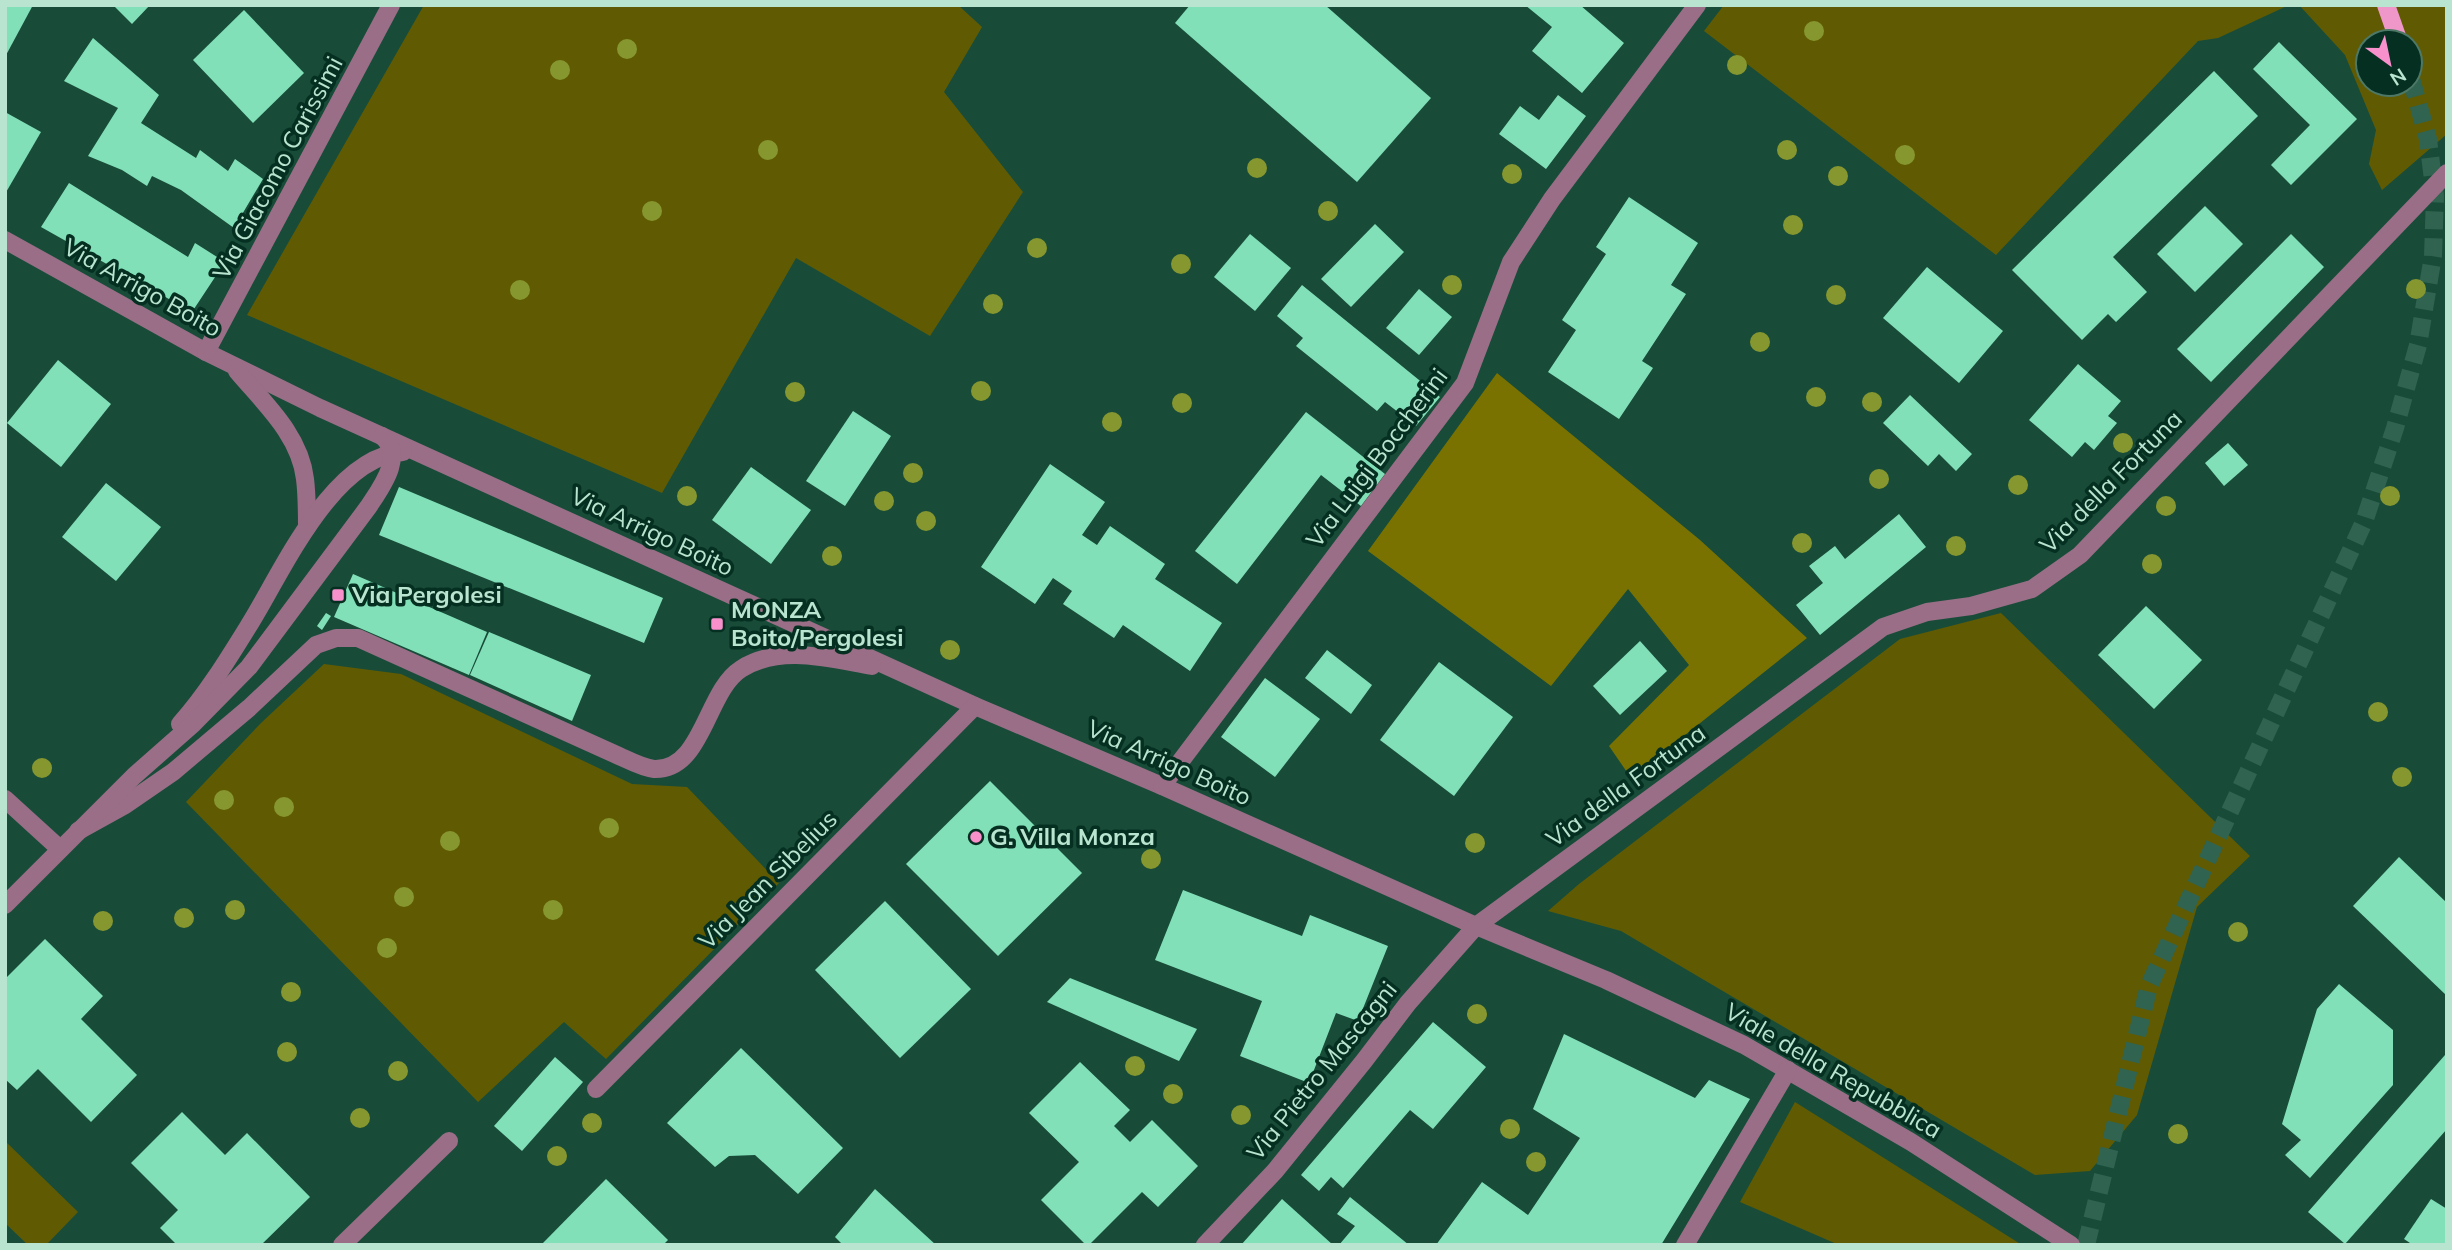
<svg xmlns="http://www.w3.org/2000/svg" width="2452" height="1250" font-family="Mulish,sans-serif">
<rect width="100%" height="100%" fill="#184c39"/>
<g fill="#605b03" fill-rule="evenodd">
<path d="M 424,5 L 958,5 L 982,27 L 944,92 L 1023,192 L 930,336 L 796,258 L 662,493 L 247,315 Z"/>
<path d="M 1724,5 L 2289,5 L 2218,38 L 2198,41 L 1996,255 L 1704,31 Z"/>
<path d="M 2299,5 L 2447,5 L 2447,134 L 2382,190 L 2369,164 L 2376,130 L 2345,55 ZM 2368,42 L 2410,42 L 2410,84 L 2368,84 Z"/>
<path d="M 2001,613 L 2250,856 L 2197,907 L 2137,1115 L 2090,1171 L 2035,1175 L 1621,931 L 1548,911 L 1579,884 L 1900,639 Z"/>
<path d="M 324,664 L 401,674 L 632,784 L 687,787 L 779,883 L 606,1059 L 564,1022 L 478,1102 L 186,802 L 261,723 Z"/>
<path d="M 1795,1102 L 2022,1245 L 1839,1245 L 1740,1202 Z"/>
<path d="M 5,1141 L 78,1212 L 46,1245 L 28,1245 L 5,1223 Z"/>
</g>
<path fill="#797200" d="M 1497,373 L 1700,540 L 1807,638 L 1631,778 L 1609,746 L 1689,665 L 1628,589 L 1551,686 L 1368,551 Z"/>
<g fill="#82e0b9">
<path d="M 5,5 L 33,5 L 5,57 Z"/>
<path d="M 113,5 L 150,5 L 132,24 Z"/>
<path d="M 1190,5 L 1325,5 L 1431,98 L 1357,182 L 1175,23 Z"/>
<path d="M 1525,5 L 1580,5 L 1624,43 L 1582,93 L 1532,51 L 1552,27 Z"/>
<path d="M 244,10 L 304,73 L 253,123 L 193,60 Z"/>
<path d="M 93,38 L 159,95 L 141,123 L 196,158 L 200,150 L 228,171 L 235,159 L 263,179 L 234,228 L 181,190 L 152,176 L 147,186 L 122,170 L 88,156 L 118,108 L 64,81 Z"/>
<path d="M 2279,42 L 2357,119 L 2291,185 L 2271,165 L 2310,125 L 2253,69 Z"/>
<path d="M 2214,71 L 2258,116 L 2113,257 L 2147,292 L 2116,322 L 2108,314 L 2082,340 L 2012,270 Z"/>
<path d="M 1558,95 L 1586,116 L 1546,169 L 1499,134 L 1520,106 L 1539,120 Z"/>
<path d="M 5,112 L 41,132 L 5,194 Z"/>
<path d="M 69,183 L 188,257 L 195,243 L 225,262 L 192,312 L 41,227 Z"/>
<path d="M 1629,197 L 1698,243 L 1671,285 L 1686,294 L 1642,361 L 1653,368 L 1619,419 L 1548,372 L 1576,330 L 1562,320 L 1606,254 L 1596,247 Z"/>
<path d="M 2205,206 L 2243,244 L 2195,292 L 2157,254 Z"/>
<path d="M 1375,224 L 1404,252 L 1351,307 L 1321,279 Z"/>
<path d="M 1250,234 L 1291,268 L 1255,311 L 1214,277 Z"/>
<path d="M 2291,234 L 2324,267 L 2211,382 L 2177,349 Z"/>
<path d="M 1927,267 L 2003,331 L 1959,383 L 1883,318 Z"/>
<path d="M 1302,285 L 1440,397 L 1416,426 L 1385,402 L 1377,411 L 1296,346 L 1303,338 L 1277,316 Z"/>
<path d="M 1419,289 L 1452,317 L 1419,355 L 1386,328 Z"/>
<path d="M 58,360 L 111,404 L 61,467 L 7,423 Z"/>
<path d="M 2078,364 L 2121,401 L 2108,416 L 2117,423 L 2094,450 L 2085,442 L 2072,457 L 2029,420 Z"/>
<path d="M 1910,395 L 1972,454 L 1956,471 L 1939,454 L 1928,466 L 1883,423 Z"/>
<path d="M 853,411 L 891,436 L 845,506 L 806,481 Z"/>
<path d="M 1306,412 L 1385,474 L 1361,506 L 1321,475 L 1237,584 L 1195,551 Z"/>
<path d="M 2228,443 L 2248,465 L 2224,486 L 2205,463 Z"/>
<path d="M 1050,464 L 1105,502 L 1082,535 L 1097,545 L 1110,526 L 1165,564 L 1155,579 L 1222,623 L 1190,671 L 1123,625 L 1114,638 L 1063,604 L 1072,591 L 1053,578 L 1035,604 L 981,567 Z"/>
<path d="M 751,467 L 811,510 L 771,564 L 712,520 Z"/>
<path d="M 106,483 L 161,527 L 116,581 L 62,537 Z"/>
<path d="M 399,487 L 663,598 L 644,643 L 379,535 Z"/>
<path d="M 1899,514 L 1926,547 L 1820,635 L 1796,605 L 1823,583 L 1809,566 L 1835,546 L 1845,559 Z"/>
<path d="M 353,574 L 487,632 L 469,675 L 334,617 Z"/>
<path d="M 2146,606 L 2202,660 L 2154,709 L 2098,655 Z"/>
<path d="M 326,613 L 331,616 L 322,630 L 317,626 Z"/>
<path d="M 489,632 L 591,675 L 572,721 L 470,675 Z"/>
<path d="M 1640,641 L 1667,671 L 1620,715 L 1593,686 Z"/>
<path d="M 1327,650 L 1372,685 L 1351,714 L 1305,678 Z"/>
<path d="M 1439,662 L 1513,717 L 1454,796 L 1380,740 Z"/>
<path d="M 1265,678 L 1320,719 L 1275,777 L 1221,737 Z"/>
<path d="M 990,781 L 1082,873 L 998,956 L 906,864 Z"/>
<path d="M 2399,857 L 2447,903 L 2447,996 L 2353,906 Z"/>
<path d="M 1183,890 L 1302,936 L 1310,915 L 1388,946 L 1358,1021 L 1336,1013 L 1309,1083 L 1240,1056 L 1262,1001 L 1155,960 Z"/>
<path d="M 885,901 L 971,989 L 900,1058 L 815,970 Z"/>
<path d="M 45,939 L 103,996 L 81,1019 L 137,1075 L 91,1122 L 38,1069 L 17,1090 L 5,1079 L 5,979 Z"/>
<path d="M 1070,978 L 1197,1029 L 1179,1061 L 1047,1002 Z"/>
<path d="M 2339,984 L 2393,1030 L 2393,1085 L 2310,1178 L 2285,1155 L 2301,1140 L 2282,1124 L 2317,1009 Z"/>
<path d="M 1433,1022 L 1486,1067 L 1433,1129 L 1410,1110 L 1343,1188 L 1331,1177 L 1319,1191 L 1301,1175 Z"/>
<path d="M 1564,1034 L 1695,1098 L 1709,1080 L 1750,1099 L 1661,1245 L 1436,1245 L 1482,1182 L 1528,1215 L 1580,1138 L 1533,1109 Z"/>
<path d="M 741,1048 L 843,1148 L 798,1194 L 755,1155 L 729,1156 L 715,1167 L 667,1123 Z"/>
<path d="M 2445,1055 L 2447,1129 L 2345,1244 L 2308,1212 Z"/>
<path d="M 555,1057 L 583,1082 L 522,1151 L 494,1126 Z"/>
<path d="M 1080,1062 L 1130,1110 L 1114,1126 L 1130,1142 L 1152,1120 L 1198,1166 L 1158,1207 L 1142,1192 L 1089,1245 L 1086,1245 L 1041,1200 L 1079,1162 L 1029,1113 Z"/>
<path d="M 182,1112 L 225,1155 L 247,1133 L 310,1197 L 261,1245 L 177,1245 L 160,1228 L 178,1210 L 131,1163 Z"/>
<path d="M 606,1179 L 668,1240 L 663,1245 L 541,1245 Z"/>
<path d="M 875,1189 L 936,1245 L 843,1245 L 835,1237 Z"/>
<path d="M 1350,1197 L 1409,1245 L 1339,1245 L 1355,1226 L 1337,1214 Z"/>
<path d="M 1282,1199 L 1333,1245 L 1241,1245 Z"/>
<path d="M 2431,1199 L 2447,1209 L 2447,1245 L 2413,1245 L 2404,1239 Z"/>
</g>
<g fill="none" stroke-linecap="round" stroke-linejoin="round">
<path stroke="#306350" stroke-width="18" stroke-dasharray="18 9" stroke-linecap="butt" d="M 2086,1245 L 2149,986 L 2364,522 L 2395,428 L 2418,345 L 2433,256 L 2435,196 L 2428,139 L 2410,75"/>
<g stroke="#9a6e86" stroke-width="18">
<path d="M 5,240 L 206,352 L 320,408 L 975,706 L 1162,786 L 1476,926 L 1606,980 L 1744,1045 L 1911,1142 L 2071,1245"/>
<path d="M 206,352 L 391,5"/>
<path d="M 237,371 C 264,403 300,435 305,479 C 307,495 307,511 307,527"/>
<path d="M 180,724 C 207,694 230,656 251,622 C 283,570 333,456 403,452"/>
<path d="M 1162,786 L 1465,383 L 1511,262 L 1552,199 L 1697,5"/>
<path d="M 5,799 L 60,849"/>
<path d="M 78,831 L 125,805 L 173,772 L 249,708 L 316,645 L 336,638 L 358,638 L 619,756 C 630,761 643,768 654,769 C 703,771 706,691 741,669 C 780,644 831,659 872,666"/>
<path d="M 5,905 L 134,776 L 193,724 L 249,667 L 369,506 C 382,486 405,456 382,436"/>
<path d="M 596,1089 L 975,706"/>
<path d="M 342,1245 L 449,1141"/>
<path d="M 1205,1245 L 1275,1171 L 1364,1061 L 1408,1003 L 1476,926 L 1883,627 L 1927,612 L 1971,606 L 2032,589 L 2080,555 L 2447,173"/>
<path d="M 1685,1245 L 1788,1070"/>
</g>
<path stroke="#f097c9" stroke-width="18" d="M 2386,5 L 2399,42"/>
</g>
<g fill="#87972f">
<circle cx="1814" cy="31" r="10"/>
<circle cx="627" cy="49" r="10"/>
<circle cx="1737" cy="65" r="10"/>
<circle cx="560" cy="70" r="10"/>
<circle cx="768" cy="150" r="10"/>
<circle cx="1787" cy="150" r="10"/>
<circle cx="1905" cy="155" r="10"/>
<circle cx="1257" cy="168" r="10"/>
<circle cx="1512" cy="174" r="10"/>
<circle cx="1838" cy="176" r="10"/>
<circle cx="652" cy="211" r="10"/>
<circle cx="1328" cy="211" r="10"/>
<circle cx="1793" cy="225" r="10"/>
<circle cx="1037" cy="248" r="10"/>
<circle cx="1181" cy="264" r="10"/>
<circle cx="1452" cy="285" r="10"/>
<circle cx="2416" cy="289" r="10"/>
<circle cx="520" cy="290" r="10"/>
<circle cx="1836" cy="295" r="10"/>
<circle cx="993" cy="304" r="10"/>
<circle cx="1760" cy="342" r="10"/>
<circle cx="981" cy="391" r="10"/>
<circle cx="795" cy="392" r="10"/>
<circle cx="1816" cy="397" r="10"/>
<circle cx="1872" cy="402" r="10"/>
<circle cx="1182" cy="403" r="10"/>
<circle cx="1112" cy="422" r="10"/>
<circle cx="2123" cy="443" r="10"/>
<circle cx="913" cy="473" r="10"/>
<circle cx="1879" cy="479" r="10"/>
<circle cx="2018" cy="485" r="10"/>
<circle cx="687" cy="496" r="10"/>
<circle cx="2390" cy="496" r="10"/>
<circle cx="884" cy="501" r="10"/>
<circle cx="2166" cy="506" r="10"/>
<circle cx="926" cy="521" r="10"/>
<circle cx="1802" cy="543" r="10"/>
<circle cx="1956" cy="546" r="10"/>
<circle cx="832" cy="556" r="10"/>
<circle cx="2152" cy="564" r="10"/>
<circle cx="950" cy="650" r="10"/>
<circle cx="2378" cy="712" r="10"/>
<circle cx="42" cy="768" r="10"/>
<circle cx="2402" cy="777" r="10"/>
<circle cx="224" cy="800" r="10"/>
<circle cx="284" cy="807" r="10"/>
<circle cx="609" cy="828" r="10"/>
<circle cx="450" cy="841" r="10"/>
<circle cx="1475" cy="843" r="10"/>
<circle cx="1151" cy="859" r="10"/>
<circle cx="404" cy="897" r="10"/>
<circle cx="235" cy="910" r="10"/>
<circle cx="553" cy="910" r="10"/>
<circle cx="184" cy="918" r="10"/>
<circle cx="103" cy="921" r="10"/>
<circle cx="2238" cy="932" r="10"/>
<circle cx="387" cy="948" r="10"/>
<circle cx="291" cy="992" r="10"/>
<circle cx="1477" cy="1014" r="10"/>
<circle cx="287" cy="1052" r="10"/>
<circle cx="1135" cy="1066" r="10"/>
<circle cx="398" cy="1071" r="10"/>
<circle cx="1173" cy="1094" r="10"/>
<circle cx="1241" cy="1115" r="10"/>
<circle cx="360" cy="1118" r="10"/>
<circle cx="592" cy="1123" r="10"/>
<circle cx="1510" cy="1129" r="10"/>
<circle cx="2178" cy="1134" r="10"/>
<circle cx="557" cy="1156" r="10"/>
<circle cx="1536" cy="1162" r="10"/>
</g>
<g fill="#f890cc" stroke="#053021" stroke-width="2.5">
<rect x="331" y="588" width="14" height="14" rx="3.5"/>
<rect x="710" y="617" width="14" height="14" rx="3.5"/>
<circle cx="976" cy="837" r="7"/>
</g>
<g text-anchor="middle" stroke-width="7" stroke-linejoin="round" paint-order="stroke">
<g font-size="24" fill="#b9e4d0" stroke="#053021">
<text transform="translate(278 168) rotate(-62)" y="8">Via Giacomo Carissimi</text>
<text transform="translate(142 288) rotate(29)" y="8">Via Arrigo Boito</text>
<text transform="translate(1377 458) rotate(-53)" y="8">Via Luigi Boccherini</text>
<text transform="translate(2111 482) rotate(-45)" y="8">Via della Fortuna</text>
<text transform="translate(652 532) rotate(25)" y="8">Via Arrigo Boito</text>
<text transform="translate(1169 763) rotate(24)" y="8">Via Arrigo Boito</text>
<text transform="translate(1626 786) rotate(-36)" y="8">Via della Fortuna</text>
<text transform="translate(768 880) rotate(-45)" y="8">Via Jean Sibelius</text>
<text transform="translate(1322 1071) rotate(-51)" y="8">Via Pietro Mascagni</text>
<text transform="translate(1833 1071) rotate(30)" y="8">Viale della Repubblica</text>
</g>
<g font-size="24" font-weight="bold" fill="#b9e4d0" stroke="#053021" text-anchor="start">
<text x="352" y="603">Via Pergolesi</text>
<text x="731" y="618">MONZA<tspan x="731" dy="28">Boito/Pergolesi</tspan></text>
<text x="990" y="845">G. Villa Monza</text>
</g>
</g>
<rect width="2452" height="1250" fill="none" stroke="#b9e4d0" stroke-width="14"/>
<g transform="translate(2389 63) rotate(147)"><circle r="33" fill="#053021" stroke="#4d7867" stroke-width="2"/>
<path d="M0-5L12 26L0 18L-12 26Z" fill="#f890cc"/>
<text y="-10" font-size="19" font-weight="bold" text-anchor="middle" fill="#b9e4d0">N</text>
</g>
</svg>
